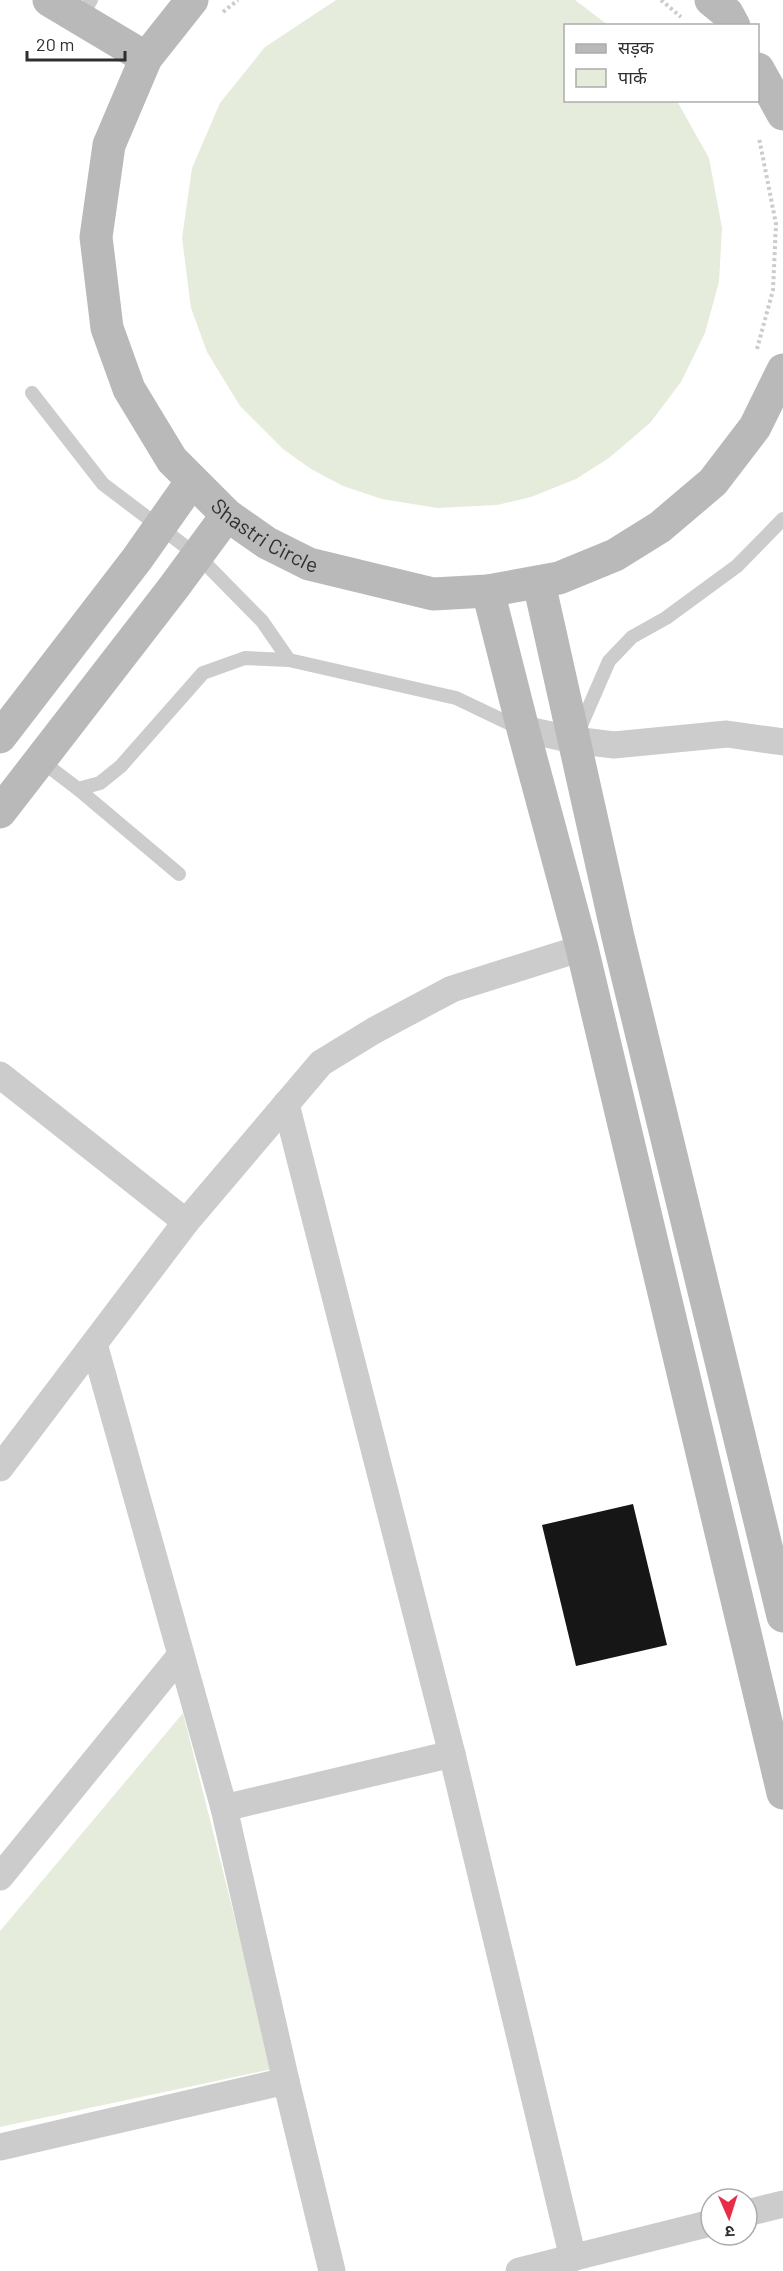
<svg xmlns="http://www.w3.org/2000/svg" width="783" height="2271" font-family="Barlow,'Noto Sans Devanagari',sans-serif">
<rect width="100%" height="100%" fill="#fff"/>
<g fill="#e6ecdc">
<path d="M 336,0 L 575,0 L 608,25 L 566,26 L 566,100 L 677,101 L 709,158 L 722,228 L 719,282 L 705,333 L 681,382 L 650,423 L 609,458 L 576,479 L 531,497 L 497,505 L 437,508 L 382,499 L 343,486 L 311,469 L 283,449 L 240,406 L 207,352 L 191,308 L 182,238 L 192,168 L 220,103 L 265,47 Z"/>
<path d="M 183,1713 L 273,2069 L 0,2127 L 0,1931 Z"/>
</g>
<path fill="#161616" d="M 633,1504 L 667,1645 L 576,1666 L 542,1525 Z"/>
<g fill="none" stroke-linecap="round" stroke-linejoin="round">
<g stroke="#ccc" stroke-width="4" stroke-dasharray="3 3" stroke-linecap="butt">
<path d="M 661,0 L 681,17"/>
<path d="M 223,12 L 238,0"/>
<path d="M 757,349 L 773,290 L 776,224 L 759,138"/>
</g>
<g stroke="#ccc" stroke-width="14">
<path d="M 80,19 L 91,0"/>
<path d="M 32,393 L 103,484 L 198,556 L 262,621 L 289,660 L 456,698 L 521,729"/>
<path d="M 579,730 L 609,661 L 632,637 L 666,618 L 737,566 L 783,519"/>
<path d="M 40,760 L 78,789 L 100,783 L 121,766 L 203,673 L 245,658 L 289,660"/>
<path d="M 78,789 L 179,874"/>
</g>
<g stroke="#ccc" stroke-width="27">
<path d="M 523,729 L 574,740 L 614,745 L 727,734 L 783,742"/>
<path d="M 0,1075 L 186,1222"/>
<path d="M 286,1104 L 452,1754 L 573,2258"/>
<path d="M 94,1344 L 224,1808 L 286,2081 L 332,2271"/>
<path d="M 0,1468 L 186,1222 L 321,1063 L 375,1030 L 452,989 L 582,948"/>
<path d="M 224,1808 L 452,1754"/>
<path d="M 0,1877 L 180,1656"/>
<path d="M 0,2147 L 286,2081"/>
<path d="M 747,2213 L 783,2204"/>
<path d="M 519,2271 L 711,2223"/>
</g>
<g stroke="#b9b9b9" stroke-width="33">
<path d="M 49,0 L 146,58"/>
<path id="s1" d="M 192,0 L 146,58 L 109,145 L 96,237 L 107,328 L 129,389 L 172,460 L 227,515 L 267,543 L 309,564 L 433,594 L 488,591 L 559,578 L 615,555 L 660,527 L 713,482 L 755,427 L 783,370"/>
<path d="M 711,0 L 727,13 L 734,26"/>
<path d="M 758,69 L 783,114"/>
<path d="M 539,583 L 618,937 L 783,1616"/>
<path d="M 488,591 L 523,729 L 582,948 L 783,1793"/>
<path d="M 0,737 L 137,559 L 192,481"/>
<path d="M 0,812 L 174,587 L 227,515"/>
</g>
</g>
<g text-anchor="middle" stroke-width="6" stroke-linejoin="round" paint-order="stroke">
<g font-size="21" fill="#2f2f2f" stroke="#fff">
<text dy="7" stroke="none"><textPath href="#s1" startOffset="622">Shastri Circle</textPath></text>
</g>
</g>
<rect x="564" y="24" width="195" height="78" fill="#ffffff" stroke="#acacac" stroke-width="1.5"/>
<rect x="576" y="44" width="30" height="9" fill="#b9b9b9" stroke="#acacac" stroke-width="1.5"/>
<text x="618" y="54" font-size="18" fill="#2f2f2f">सड़क</text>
<rect x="576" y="69" width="30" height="18" fill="#e6ecdc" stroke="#acacac" stroke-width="1.5"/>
<text x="618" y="84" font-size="18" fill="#2f2f2f">पार्क</text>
<g transform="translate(729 2217) rotate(177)"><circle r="28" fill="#ffffff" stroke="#acacac" stroke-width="1.5"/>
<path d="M0-4.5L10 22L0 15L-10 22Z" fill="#ea2d46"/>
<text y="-9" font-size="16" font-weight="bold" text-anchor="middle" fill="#2f2f2f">उ</text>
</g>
<path d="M27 51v9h98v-9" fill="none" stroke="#2f2f2f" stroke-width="3"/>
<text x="36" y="51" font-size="18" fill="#2f2f2f" stroke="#ffffff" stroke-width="4.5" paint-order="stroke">20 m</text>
</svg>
